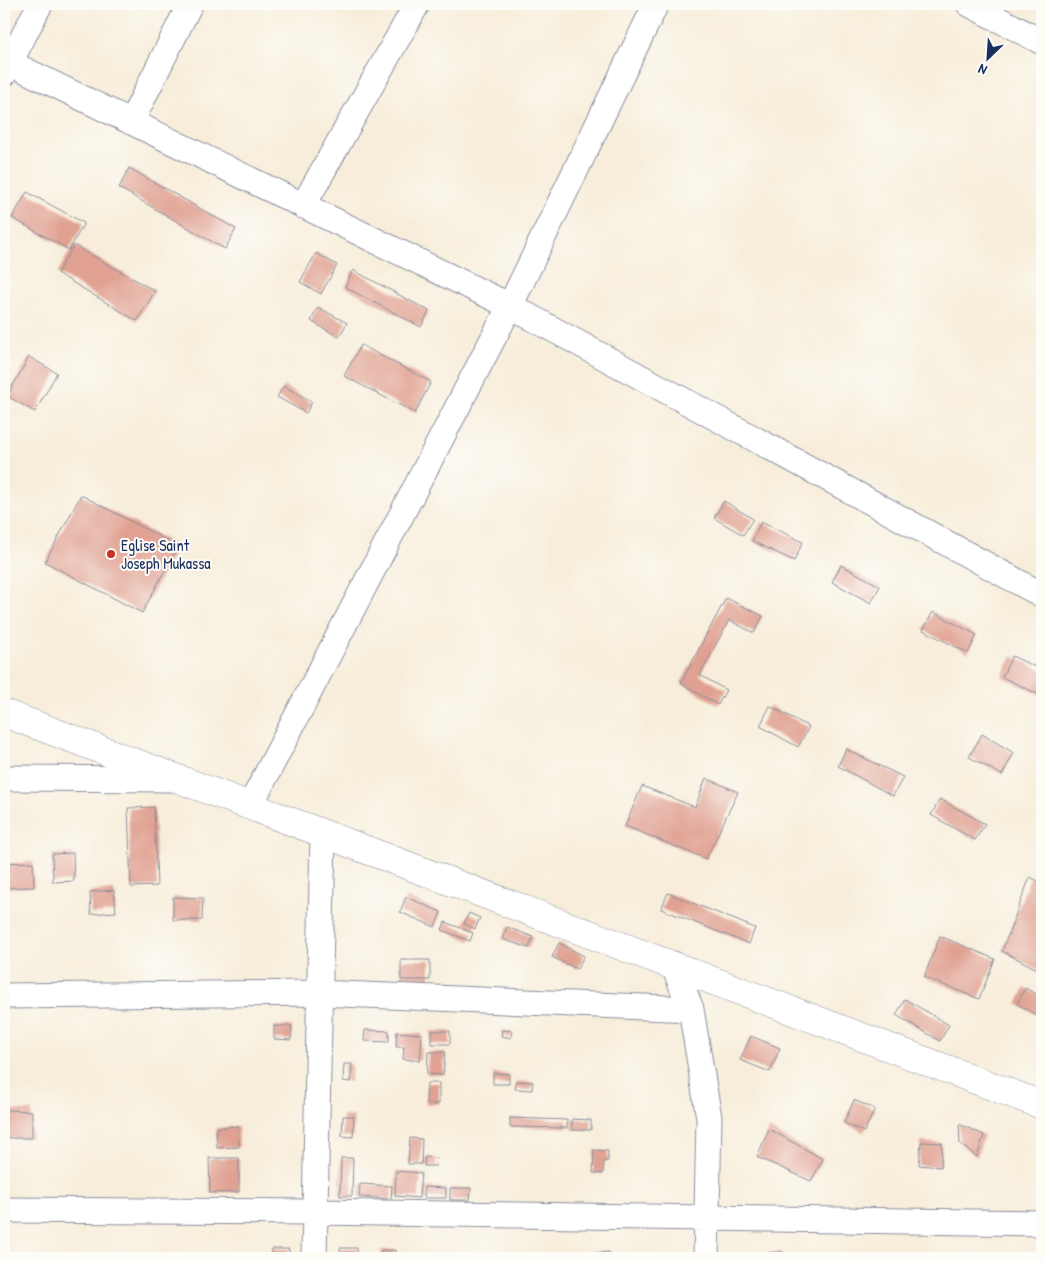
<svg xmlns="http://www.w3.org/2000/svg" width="1046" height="1262" font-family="'Patrick Hand',sans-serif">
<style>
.building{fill:#e0a192}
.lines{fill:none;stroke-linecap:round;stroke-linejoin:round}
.minor-casing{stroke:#898e9c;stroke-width:27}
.tertiary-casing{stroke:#898e9c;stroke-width:29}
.minor{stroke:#fff;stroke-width:25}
.tertiary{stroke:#fff;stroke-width:28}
.poi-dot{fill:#c8321e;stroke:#fdfcf7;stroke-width:2}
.labels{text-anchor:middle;stroke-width:4;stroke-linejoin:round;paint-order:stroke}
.poi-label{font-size:16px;fill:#1b2f5e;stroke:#fdfcf7;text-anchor:start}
</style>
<rect width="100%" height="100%" fill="#fdfcf7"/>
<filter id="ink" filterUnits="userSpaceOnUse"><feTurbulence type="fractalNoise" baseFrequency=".02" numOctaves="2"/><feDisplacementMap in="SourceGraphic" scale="10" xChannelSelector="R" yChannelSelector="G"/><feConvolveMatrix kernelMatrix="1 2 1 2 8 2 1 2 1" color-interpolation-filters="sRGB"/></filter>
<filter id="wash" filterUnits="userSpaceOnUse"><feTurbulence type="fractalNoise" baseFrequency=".0096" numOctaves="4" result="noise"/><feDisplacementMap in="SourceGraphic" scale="20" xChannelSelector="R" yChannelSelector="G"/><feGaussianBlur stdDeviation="1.12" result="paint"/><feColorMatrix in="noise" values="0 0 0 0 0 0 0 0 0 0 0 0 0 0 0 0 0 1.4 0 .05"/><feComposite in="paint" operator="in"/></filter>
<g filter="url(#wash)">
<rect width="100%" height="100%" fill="#f7edda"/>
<g id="blocks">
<path class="building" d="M129,168L236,229L225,249L119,188Z
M27,192L84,223L69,250L12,218Z
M74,245L155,291L137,321L57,273Z
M316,253L337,265L321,294L300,282Z
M353,270L429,311L421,327L345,287Z
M318,307L347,323L339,337L311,321Z
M361,345L431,382L415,413L344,376Z
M29,357L57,373L35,412L7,396Z
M284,386L312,402L306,413L277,397Z
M81,495L178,546L142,613L45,562Z
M724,501L753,519L743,535L714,518Z
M761,522L803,542L794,561L752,541Z
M841,565L880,586L871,603L832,582Z
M726,598L763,616L754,633L729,620L700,675L726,690L718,705L681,683Z
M933,612L977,635L968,653L923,630Z
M1012,656L1042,670V696L1002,677Z
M770,706L809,727L798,747L760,726Z
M982,734L1014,753L1002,775L969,757Z
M846,749L903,777L893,796L838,766Z
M706,778L738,792L706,859L625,826L642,786L695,807Z
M940,799L985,824L975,840L931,815Z
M154,807L157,886L131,887L128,808Z
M73,853L74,881L53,882L52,854Z
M33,862L34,887L4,888V863Z
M1030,877L1042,883V961L1039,970L1002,951Z
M114,890L116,912L91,914L90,892Z
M668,893L755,928L749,944L661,909Z
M173,897L203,898L202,920H173Z
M406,897L441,912L435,927L400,912Z
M469,913L480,918L475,929L464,924Z
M445,922L473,933L470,941L442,930Z
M507,927L533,937L529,948L502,939Z
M940,936L995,959L979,999L924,977Z
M559,943L584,956L577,969L552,957Z
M401,960H430V980H401Z
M1025,988L1042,997V1018L1017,1004Z
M905,999L949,1025L940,1041L896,1015Z
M274,1026H292L291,1040L274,1039Z
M365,1030L389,1031V1042L364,1041Z
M502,1030L512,1031L511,1038L501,1036Z
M431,1031H450V1044H431Z
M397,1032L422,1034L420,1061L403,1059L404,1047H396Z
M751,1036L780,1048L770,1072L740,1060Z
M428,1052H445L443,1075L427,1074Z
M344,1064H352L351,1082L343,1081Z
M493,1073L509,1074V1084H493Z
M516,1081L533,1082L532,1090L515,1089Z
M427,1083H439V1104H426Z
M854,1100L875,1109L864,1132L844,1123Z
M4,1110L32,1111V1138H4Z
M343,1116H354L353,1137L342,1136Z
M510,1118L567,1120V1128L510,1127Z
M572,1119L591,1120V1130H572Z
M959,1124L984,1135L977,1157L960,1144Z
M238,1126L239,1147L217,1148L216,1128Z
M769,1129L823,1159L811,1181L757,1157Z
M410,1138L422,1139L421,1164H408Z
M921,1142L942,1143L941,1167L919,1165Z
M594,1150L608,1151V1161H604L603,1174L593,1173Z
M425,1157L437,1158L436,1166H424Z
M209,1158H239V1192L210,1193Z
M341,1158H353L352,1196H340Z
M396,1171L421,1173L419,1198L395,1196Z
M360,1184L392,1186L391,1199L359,1197Z
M424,1187L446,1188V1198H424Z
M450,1188H471L470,1200H450Z
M340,1248H357L358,1258H341Z
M272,1249H289V1258H272Z
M381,1250H395V1258H381Z
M609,1252V1258H591V1253Z
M782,1252V1258H768L767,1253Z"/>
</g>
</g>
<g filter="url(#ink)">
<use href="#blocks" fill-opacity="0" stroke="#898e9c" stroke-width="1"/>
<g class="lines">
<g class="minor-casing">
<path id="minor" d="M969,4L1042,42
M4,60L510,306L1042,595
M4,74L40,4
M131,122L190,4
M303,206L417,4
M4,778L172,779
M250,806L510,306L656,4
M673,964L691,1009L709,1118L706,1258
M4,996L318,993L691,1009
M4,1210L315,1212L1042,1223
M314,1258L323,834"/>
</g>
<g class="tertiary-casing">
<path id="tertiary" d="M4,713L1042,1105"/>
</g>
<use href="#minor" class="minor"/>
<use href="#tertiary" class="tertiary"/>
</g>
</g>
<circle class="poi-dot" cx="111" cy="554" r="5"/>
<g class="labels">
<g class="poi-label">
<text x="121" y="551">Eglise Saint<tspan x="121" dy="18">Joseph Mukassa</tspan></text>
</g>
</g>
<rect width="1046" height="1262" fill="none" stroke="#fdfcf7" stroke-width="20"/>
<g transform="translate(988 58) rotate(205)" stroke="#fdfcf7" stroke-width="4" paint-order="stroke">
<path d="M0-4L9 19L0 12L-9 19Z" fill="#1b2f5e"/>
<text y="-8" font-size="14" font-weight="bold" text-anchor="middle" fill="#1b2f5e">N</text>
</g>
</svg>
